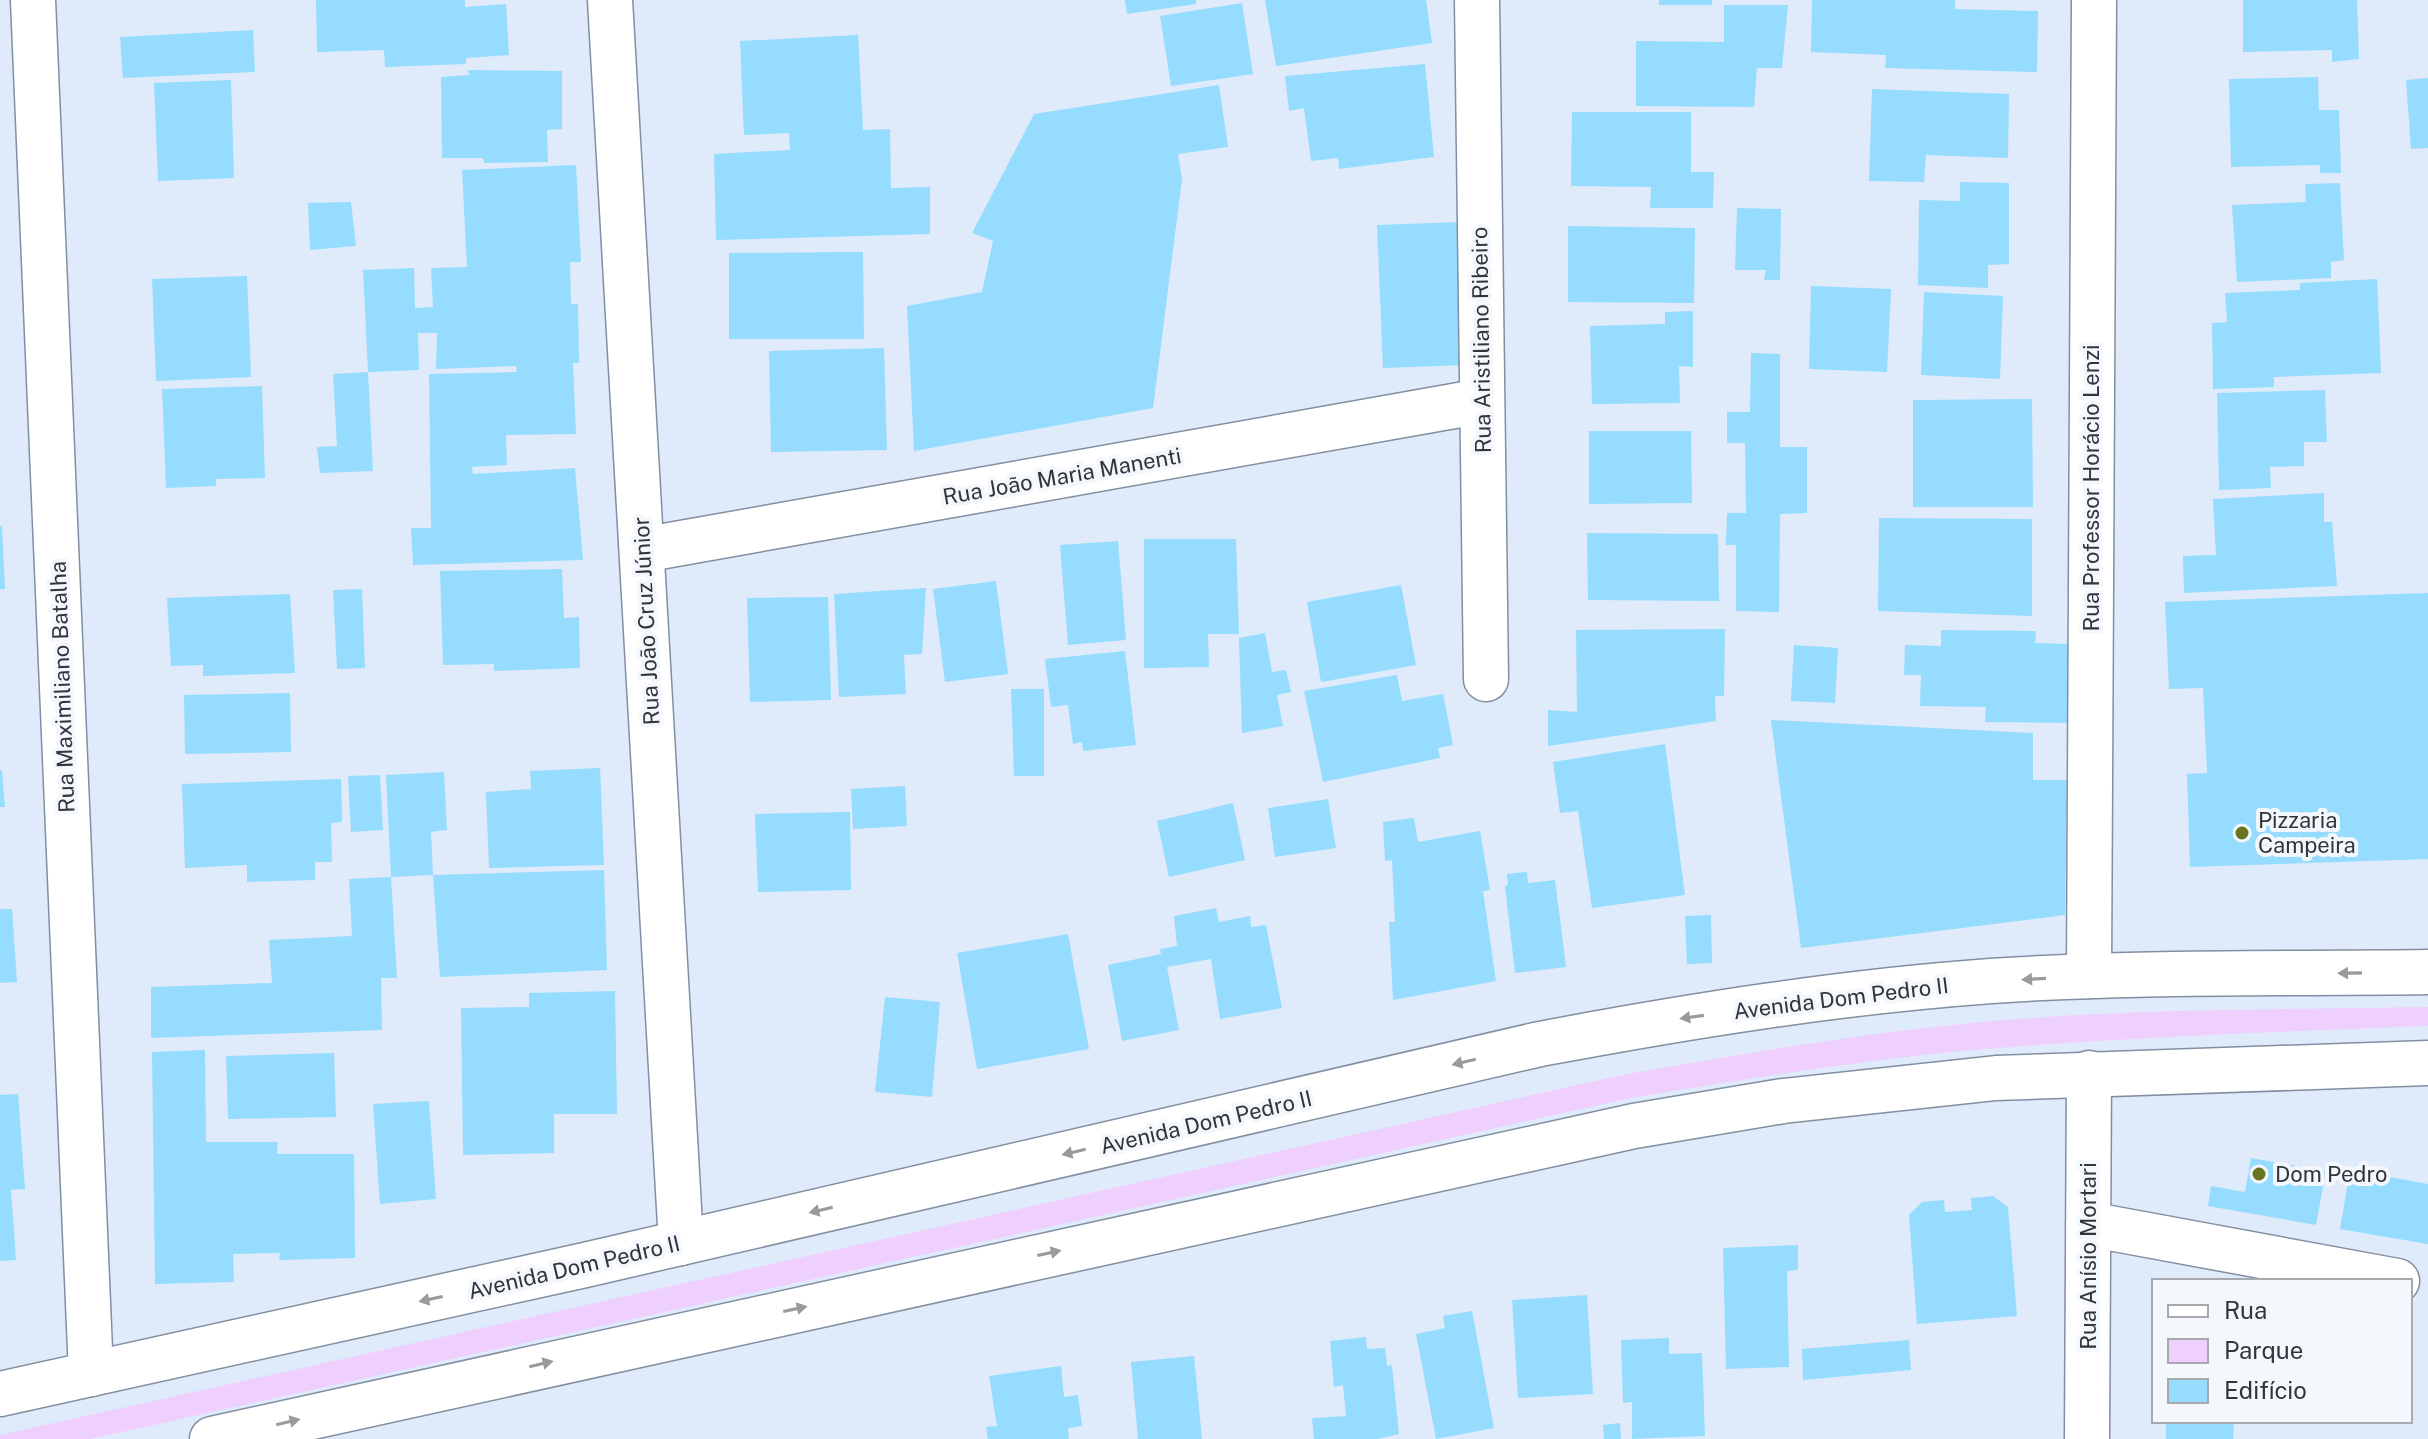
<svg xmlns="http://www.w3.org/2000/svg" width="2428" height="1439" font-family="'Public Sans',sans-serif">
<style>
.green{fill:#eecffd}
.building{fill:#95dcff}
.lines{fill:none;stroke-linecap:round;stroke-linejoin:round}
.street-casing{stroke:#828fa1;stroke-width:47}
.primary-casing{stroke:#828fa1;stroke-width:47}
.street{stroke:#fff;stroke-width:44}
.primary{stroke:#fff;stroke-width:44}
.oneway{fill:#989a9e}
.poi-dot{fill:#68741f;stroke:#f4f7fb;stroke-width:3}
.labels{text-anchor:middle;stroke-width:8;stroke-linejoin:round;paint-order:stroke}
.street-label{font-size:22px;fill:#30363d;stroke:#f4f7fb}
.poi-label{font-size:22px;fill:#30363d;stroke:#f4f7fb;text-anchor:start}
</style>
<rect width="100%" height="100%" fill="#dfebfb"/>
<path class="green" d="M2428,1007V1026C2276,1032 2124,1037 1973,1050C1860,1060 1748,1079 1636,1097L90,1439H0V1435L1627,1074C1738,1055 1850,1035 1962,1024C2116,1008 2273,1010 2428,1007Z"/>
<path class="building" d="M316,0H465V7L506,4L509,55L466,58V64L385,67L384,50L317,52Z
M1125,0H1196V4L1127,14Z
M1265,0H1426L1432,43L1276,66Z
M1659,0H1712V5H1659Z
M1812,0H1955V9L2038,11L2037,72L1885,68L1886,55L1811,52Z
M2243,0H2357L2359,59L2332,62V50L2243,52Z
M1242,3L1253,74L1171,86L1160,16Z
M1724,5H1788L1782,68H1757L1754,107L1636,106V41L1724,42Z
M253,30L255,72L123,78L120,37Z
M858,35L863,130L890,129L891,188L930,187V234L716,240L714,154L790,150L789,133L744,135L740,41Z
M1425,64L1434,157L1339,169L1338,158L1311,161L1304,108L1289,111L1285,76Z
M468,70L562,71V129L547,130L548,162L484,163L483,158H442L441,77L469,75Z
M2318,77L2319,110H2339L2341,173H2320V165L2231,167L2229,79Z
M2428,78V148L2411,149L2406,80Z
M231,80L234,178L158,181L154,83Z
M1219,85L1228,147L1178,154L1182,179L1153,408L914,451L907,306L982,292L993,241L972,233L1034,114Z
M1872,89L2009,94L2008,158L1926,155L1924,182L1869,181Z
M1572,112H1691V172H1714L1713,208H1650L1651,187L1571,186Z
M576,165L581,262H570L571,304H578L579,363H573L576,434L506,435L507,465L472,467L473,474L575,468L583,560L413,565L411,528H431L429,374L517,372L516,366L436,369L437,333H418L419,370L368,372L373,471L320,473L317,447L337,446L333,374L368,372L363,270L414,268L415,308L433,307L431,268L467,267L462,170Z
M1960,182L2009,183V264L1988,265V288L1918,285L1919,200L1960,201Z
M2340,183L2344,260L2331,262V278L2237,282L2232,205L2306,202L2305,184Z
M351,202L356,246L310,250L308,203Z
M1737,208L1781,209L1780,280H1764L1766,270H1735Z
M1460,222L1466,365L1383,368L1377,225Z
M1568,226L1695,228L1694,303L1568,302Z
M863,252L864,339H729V253Z
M247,276L251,377L156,381L152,279Z
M2377,279L2381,373L2274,377V387L2213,389L2212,323L2227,322L2225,293L2300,290V283Z
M1811,286L1891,289L1887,372L1809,369Z
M1924,292L2003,296L2000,379L1921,375Z
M1693,311V367L1679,366L1680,403L1592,404L1590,326L1665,324V312Z
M884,348L887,450L771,452L769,351Z
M1751,353L1780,354V447H1807V513L1780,514L1779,612L1736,611V545H1726L1727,513H1746L1745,443H1727V412H1750Z
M262,386L265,478L216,479V486L166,488L162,389Z
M2325,390L2327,442H2304V466L2270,467L2271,488L2219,490L2217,393Z
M2032,399L2033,507H1913V400Z
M1589,431H1691L1692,503L1589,504Z
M2324,493V522H2332L2337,586L2184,593L2183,556L2216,555L2213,499Z
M1879,518L2032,519V616L1878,611Z
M0,526H2L5,589H0Z
M1587,533L1718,534L1719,601L1588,600Z
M1144,539H1236L1239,634H1208L1209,667L1144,668Z
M1118,541L1126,640L1068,645L1060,545Z
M562,569L564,618L579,617L580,668L494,671V664L443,665L440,571Z
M996,581L1008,674L945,682L933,589Z
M1401,585L1416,665L1321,682L1307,602Z
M926,588L922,654L904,655L906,694L839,697L834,594Z
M362,589L365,668L337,669L333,590Z
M2428,593V859L2190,867L2187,774L2207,773L2203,688L2169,689L2165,602Z
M290,594L295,673L203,676V665L171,666L167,598Z
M828,597L831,700L750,702L747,598Z
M1725,629L1724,696H1715L1716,721L1548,746V710L1577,712L1576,630Z
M1941,630L2036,631L2035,643L2069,644L2068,723L1985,722L1986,707L1920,706L1921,675H1904L1905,645L1941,646Z
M1265,633L1272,672L1286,670L1291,692L1277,695L1283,726L1242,733L1239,638Z
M1794,645L1838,648L1835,703L1791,701Z
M1125,651L1136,745L1083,751L1082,742L1073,744L1068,705L1051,707L1045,659Z
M1397,675L1402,701L1443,694L1453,745L1438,748L1440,758L1323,782L1304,691Z
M1011,689H1044V776H1014Z
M290,693L291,752L185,754L184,695Z
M1771,720L2033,733V780H2067L2065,915L1801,948Z
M1665,744L1685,895L1592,908L1578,811L1560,813L1553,762Z
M600,768L604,865L489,868L486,792L531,789L530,771Z
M0,770H2L5,807H0Z
M444,772L447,830L431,832L433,875L604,870L607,970L440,977L433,875L391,877L386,775Z
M380,775L383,830L351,832L348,776Z
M341,779L342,822L331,823L332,862H315V880L247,882V865L185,868L182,784Z
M905,786L907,826L853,829L851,789Z
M1328,799L1336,848L1275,857L1268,808Z
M1233,803L1245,860L1169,877L1157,821Z
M850,812L851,890L758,892L755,814Z
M1414,818L1418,842L1480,831L1490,890L1483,891L1496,981L1393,1000L1389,922H1395L1392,860L1385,861L1383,822Z
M1527,872L1528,883L1555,880L1566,967L1515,973L1505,886L1508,885L1507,874Z
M391,877L397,978H381L382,1030L151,1038V987L272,983L269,940L352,936L349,879Z
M1216,908L1219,922L1250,916L1251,927L1266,925L1282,1008L1220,1019L1211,959L1167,967L1179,1030L1122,1041L1108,965L1161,954L1160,949L1177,946L1174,916Z
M0,909H12L17,982L0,983Z
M1711,915L1712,963L1687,964L1685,916Z
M1068,934L1089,1049L977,1069L957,953Z
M615,991L617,1114H554V1153L463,1155L461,1008L529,1007V993Z
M885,997L940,1002L932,1097L875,1092Z
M205,1050L206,1142H278L277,1154H354L355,1258L279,1260L280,1253L233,1254L234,1282L155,1284L152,1052Z
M334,1053L336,1117L228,1119L226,1056Z
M18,1094L25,1189L11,1190L16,1260L0,1261V1095Z
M429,1101L436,1199L380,1204L373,1104Z
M2251,1158L2326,1171L2316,1225L2208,1206L2211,1186L2245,1192Z
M2350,1170L2428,1184V1244L2340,1229Z
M1993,1196L2008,1207L2017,1316L1917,1324L1909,1215L1922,1202L1944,1200L1945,1212L1972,1210L1971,1198Z
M1798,1245V1270L1787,1271L1789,1367L1726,1369L1723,1248Z
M1587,1295L1593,1394L1518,1398L1512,1300Z
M1472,1311L1494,1428L1436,1439L1416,1334L1445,1328L1443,1316Z
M1366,1337L1367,1349L1385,1348L1387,1366L1392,1365L1399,1434L1377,1439H1314L1312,1418L1346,1416L1343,1385L1334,1387L1330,1341Z
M1669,1338V1354L1702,1353L1705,1436L1632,1439V1402L1623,1403L1621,1340Z
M1909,1340L1911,1370L1803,1380L1802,1349Z
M1194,1356L1202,1439H1138L1131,1362Z
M1061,1366L1064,1397L1078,1395L1082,1426L1068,1428L1069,1439H988L986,1427L997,1426L989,1376Z
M2166,1421H2234L2233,1439H2166Z
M1620,1423L1621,1439H1604L1603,1425Z"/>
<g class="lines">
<g class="street-casing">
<path id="street" d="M33,0L91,1374
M610,0L681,1243
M1477,0L1486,679
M642,550L1482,401
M2089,976L2094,0
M2088,1224L2397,1281
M2087,1439L2089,1073"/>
</g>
<g class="primary-casing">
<path id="primary" d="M0,1394L585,1265L1540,1044C1689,1016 1839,992 1991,981C2136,971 2282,974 2428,972
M212,1439L1634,1126L1783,1101L1996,1078L2428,1063"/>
</g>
<use href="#street" class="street"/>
<use href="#primary" class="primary"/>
</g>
<defs><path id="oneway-solid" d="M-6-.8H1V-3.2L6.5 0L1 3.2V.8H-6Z" transform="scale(2)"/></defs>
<g class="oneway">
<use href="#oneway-solid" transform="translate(2350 973) rotate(179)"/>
<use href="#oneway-solid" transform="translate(2034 979) rotate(177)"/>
<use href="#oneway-solid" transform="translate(1692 1017) rotate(172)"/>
<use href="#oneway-solid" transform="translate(1464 1062) rotate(167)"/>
<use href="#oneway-solid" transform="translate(1074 1152) rotate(167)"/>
<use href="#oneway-solid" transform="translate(821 1210) rotate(167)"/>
<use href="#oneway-solid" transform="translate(1049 1253) rotate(-12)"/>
<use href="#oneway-solid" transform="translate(431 1299) rotate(168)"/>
<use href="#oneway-solid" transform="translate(795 1309) rotate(-12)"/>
<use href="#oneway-solid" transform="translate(541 1364) rotate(-13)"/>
<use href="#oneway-solid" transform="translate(288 1422) rotate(-13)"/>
</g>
<g class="poi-dot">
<circle cx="2242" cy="833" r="8"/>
<circle cx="2259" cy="1174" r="8"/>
</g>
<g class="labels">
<g class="street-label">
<text transform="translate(1481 340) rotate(-91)" y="8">Rua Aristiliano Ribeiro</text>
<text transform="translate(1062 476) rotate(-10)" y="8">Rua João Maria Manenti</text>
<text transform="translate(2091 488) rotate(-90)" y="8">Rua Professor Horácio Lenzi</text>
<text transform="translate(646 621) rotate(-93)" y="8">Rua João Cruz Júnior</text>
<text transform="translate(62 687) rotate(-92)" y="8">Rua Maximiliano Batalha</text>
<text transform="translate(1841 998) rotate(-7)" y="8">Avenida Dom Pedro II</text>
<text transform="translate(1206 1122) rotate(-13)" y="8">Avenida Dom Pedro II</text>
<text transform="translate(2088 1256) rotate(-90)" y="8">Rua Anísio Mortari</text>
<text transform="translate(574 1267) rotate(-13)" y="8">Avenida Dom Pedro II</text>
</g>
<g class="poi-label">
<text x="2258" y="828">Pizzaria<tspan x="2258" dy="25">Campeira</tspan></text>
<text x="2275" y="1182">Dom Pedro</text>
</g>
</g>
<rect x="2152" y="1279" width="260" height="144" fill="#f4f7fb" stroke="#a6aaaf" stroke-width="2"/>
<rect x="2168" y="1305" width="40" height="12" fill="#ffffff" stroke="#a6aaaf" stroke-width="2"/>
<text x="2224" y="1319" font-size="24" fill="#30363d">Rua</text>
<rect x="2168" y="1339" width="40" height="24" fill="#eecffd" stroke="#a6aaaf" stroke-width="2"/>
<text x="2224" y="1359" font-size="24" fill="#30363d">Parque</text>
<rect x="2168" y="1379" width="40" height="24" fill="#95dcff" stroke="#a6aaaf" stroke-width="2"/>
<text x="2224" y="1399" font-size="24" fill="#30363d">Edifício</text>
</svg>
